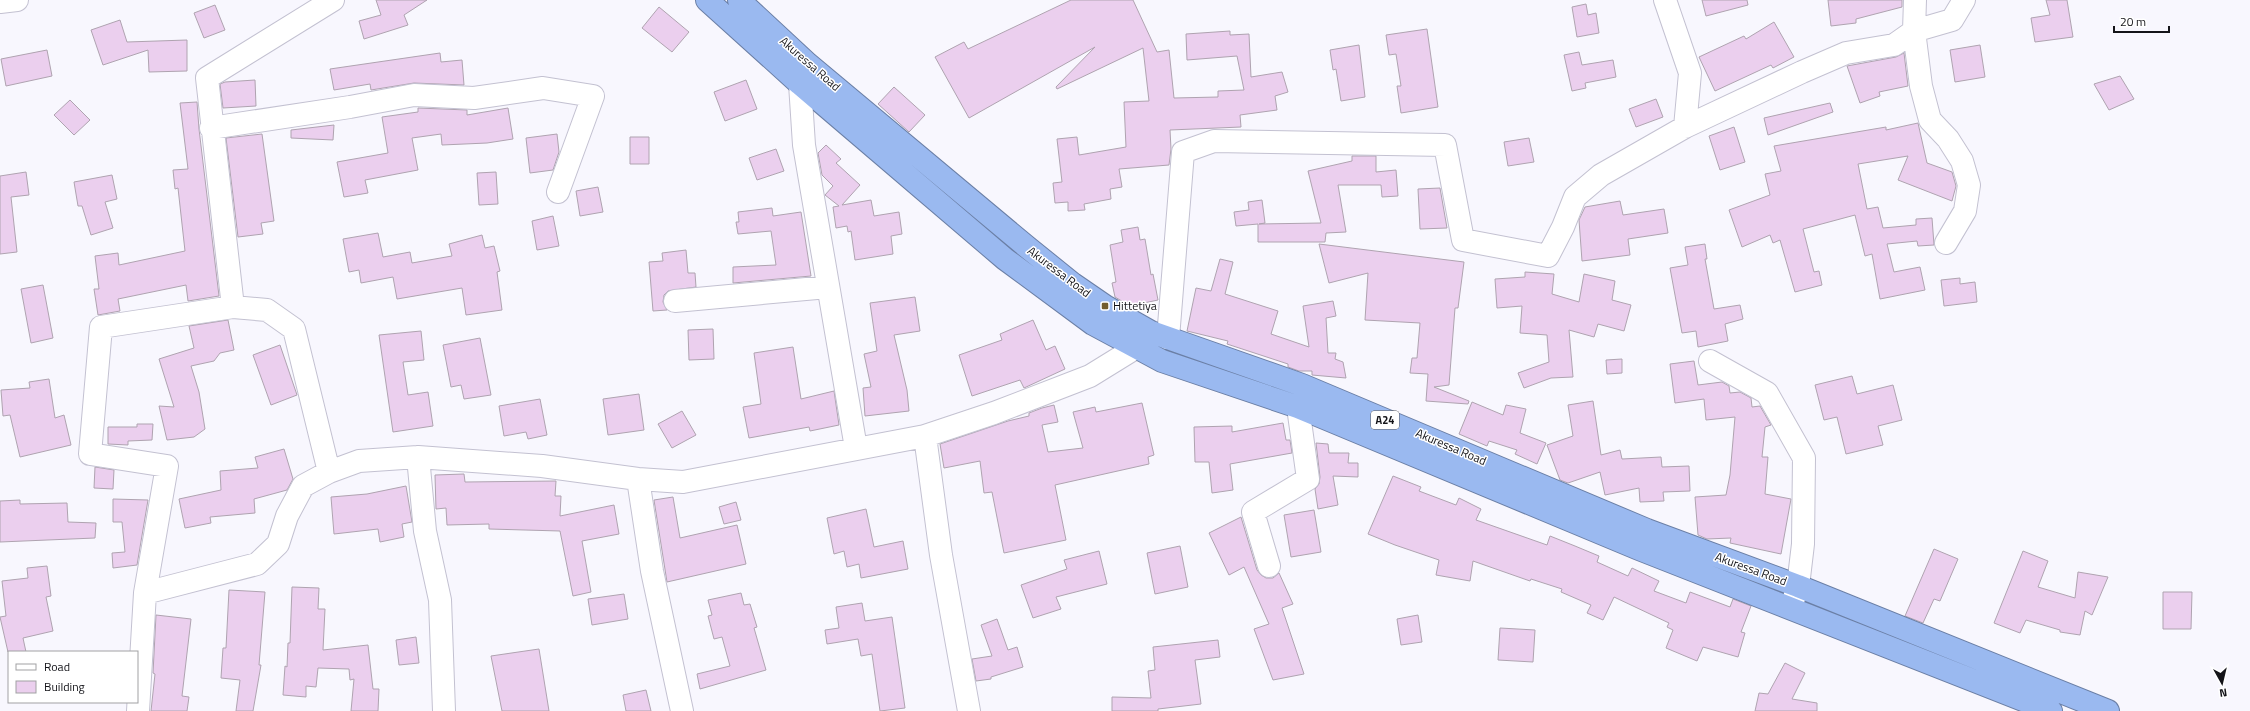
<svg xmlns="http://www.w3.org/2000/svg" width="2250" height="711" font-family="'Titillium Web',sans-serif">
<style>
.building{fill:#ebcfee;stroke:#afa3b0}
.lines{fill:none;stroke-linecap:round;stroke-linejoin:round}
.minor-casing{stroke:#c3c1d1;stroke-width:24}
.highway-casing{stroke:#6b7fa5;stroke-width:24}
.minor{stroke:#fff;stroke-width:22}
.highway{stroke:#9ab9f0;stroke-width:22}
.poi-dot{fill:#735d2d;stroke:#fff;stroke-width:1.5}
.labels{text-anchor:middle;stroke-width:3;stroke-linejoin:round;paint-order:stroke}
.shield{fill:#fff;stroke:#5a5a5e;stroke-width:1}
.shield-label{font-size:11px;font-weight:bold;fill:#141419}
.street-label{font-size:12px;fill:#141419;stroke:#fff}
.poi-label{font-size:12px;fill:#141419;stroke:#fff;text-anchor:start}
</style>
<rect width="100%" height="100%" fill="#f8f7fe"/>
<path class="building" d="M376,0H427L404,15L408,25L364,39L359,21L381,15Z
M1071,0H1133L1157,52L1169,50L1174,98L1218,97V91L1244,90L1237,56L1187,60L1186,34L1230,31V35L1249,34L1251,77L1282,72L1288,92L1275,96L1277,110L1240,115L1241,127L1170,130L1171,149L1169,165L1119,169L1122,187L1110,189L1111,199L1084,204L1085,210L1068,211V202L1055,203L1053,183L1062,182L1057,139L1077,137L1079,155L1126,147L1124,102L1149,101L1143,48L1057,89L1056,87L1095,47L969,118L935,57L964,42L968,49Z
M1702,0H1747L1748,5L1706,16Z
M1828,0H1902V7L1856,19V23L1831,26Z
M2046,0H2067L2073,37L2035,42L2031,18L2050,15Z
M1586,4L1588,15L1596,13L1599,33L1577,37L1572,7Z
M215,5L225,30L204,38L194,13Z
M659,7L689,32L672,52L642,28Z
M120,20L127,42L187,40V71L149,72L148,50L103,65L91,30Z
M1774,22L1794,57L1773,68L1771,65L1715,91L1699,57L1744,36L1746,39Z
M1427,29L1438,107L1401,113L1397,86H1401L1396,54L1389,55L1386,35Z
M1359,45L1365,97L1341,101L1336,69L1333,70L1330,50Z
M1980,45L1985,77L1955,82L1950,50Z
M47,50L52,76L6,86L1,59Z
M1579,52L1582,65L1613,60L1616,77L1585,83L1586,88L1572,91L1564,55Z
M440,53L441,62L462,60L464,85L414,83L371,90L370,84L334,90L330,69Z
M1904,53L1908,86L1879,92L1880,96L1860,103L1847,66L1896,57Z
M2120,76L2134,99L2109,110L2094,84Z
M255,80L256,106L223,108L220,84L225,82Z
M746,80L757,109L725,121L714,92Z
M894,87L925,115L909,132L878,104Z
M1656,99L1663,117L1636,127L1629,109Z
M70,100L90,120L74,135L54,115Z
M197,102L199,129L219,296L188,301L186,285L118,299L120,311L98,315L94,289H99L95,256L118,253L119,265L185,251L178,188L175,189L173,170L188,169L180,103Z
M1830,103L1833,112L1768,135L1764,118Z
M418,108L467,110V115L508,108L513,139L487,143L442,145L441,134L412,138L418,170L365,180L368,193L344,197L337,162L388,153L382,117L418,112Z
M1918,123L1927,163L1952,172L1956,186L1952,201L1898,180L1908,156L1858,164L1867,209L1878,207L1883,228L1916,225V219L1932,218L1934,245L1918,246L1917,241L1887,244L1894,272L1920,267L1925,290L1880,299L1872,254L1865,256L1855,215L1803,229L1814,272L1819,271L1822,285L1795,292L1780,240L1773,243L1770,235L1742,247L1729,210L1770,195L1765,174L1781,171L1774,146L1886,127V130Z
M334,125L333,140L291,138V130Z
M1734,127L1745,162L1720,170L1709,136Z
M262,134L274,221L261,223L263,234L238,237L226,138Z
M557,134L559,152L553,170L530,173L526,138Z
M630,137H649V164H630Z
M1529,138L1534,162L1508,166L1504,142Z
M826,145L841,159L836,163L860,185L842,205L871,200L874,216L899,212L902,234L891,236L893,254L855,260L851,231L848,232L847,226L836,228L833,207L839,206L825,195L833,186L822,175L818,153Z
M776,149L784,171L757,180L749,158Z
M1352,156H1376V172L1396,170L1398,196L1382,197L1381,185H1338L1346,232L1326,233L1325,242H1258V224L1236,226L1234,212L1249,210L1248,202L1262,200L1265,223L1259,224L1321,223L1308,171L1352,161Z
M26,172L29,195L11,197L17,252L0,254V176Z
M496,172L498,204L479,205L477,173Z
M112,175L117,199L105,202L113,228L91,235L82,206H78L74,182Z
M598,187L603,212L580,216L576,191Z
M1440,188L1447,228L1420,229L1418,189Z
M1620,201L1623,215L1664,209L1668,233L1628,239L1630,255L1582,261L1579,220L1585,207Z
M772,208L773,216L801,212L811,276L733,283V267L776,265L771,231L738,234L736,222H739L738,212Z
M553,216L559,246L537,250L532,221Z
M1138,227L1140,240L1145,239L1151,275L1153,274L1158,300L1130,306L1115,297L1112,283L1116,282L1110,245L1123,242L1121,230Z
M378,233L383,257L410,252L412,263L452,256L449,244L482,235L485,248L494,246L500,271L497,272L502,310L466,315L462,288L397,299L393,277L361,283L359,270L349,272L343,239Z
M1319,244L1464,262L1458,308H1455L1449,385L1434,387L1469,401L1468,404L1426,401L1428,374L1410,373L1412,358H1417L1420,323L1365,320L1368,273L1329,283Z
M1705,244L1707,259H1705L1714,309L1740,305L1743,319L1725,324L1728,341L1698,347L1696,331L1682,333L1670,268L1688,265L1685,247Z
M686,250L688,273H695L696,287L668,291L664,295L663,302L667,310L653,311L649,262L663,261L662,253Z
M1220,259L1233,262L1225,294L1278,311L1271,334L1309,347L1303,306L1333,301L1336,316L1326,318L1328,353H1336L1335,359L1343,362L1346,378L1312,375V371H1299L1288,367V364L1227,344L1228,341L1187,331L1196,288L1211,291Z
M1525,272L1554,274L1552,294L1579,302L1584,274L1615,281L1612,300L1631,305L1624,331L1598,324L1594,337L1569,330L1573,377L1551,378L1524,388L1518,373L1549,362L1547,335L1520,333L1522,306L1497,308L1495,279L1525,277Z
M1960,278V284L1975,282L1977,302L1944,306L1941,280Z
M43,285L53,338L31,343L21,289Z
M915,297L920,331L894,335L907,390L909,411L865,416L863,388L871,387L864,354L877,351L870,303Z
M228,320L234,350L220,353L214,361L191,366L199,392L205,429L194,437L167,440L159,406L174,407L159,359L194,348L189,326Z
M1033,320L1046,350L1055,346L1065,369L1024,388L1020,380L972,396L959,355L1002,340L1000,334Z
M713,329L714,359L689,360L688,330Z
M421,331L424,360L403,362L408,395L428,392L433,426L393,432L379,335Z
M480,338L491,395L464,399L461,385L451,387L443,345Z
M280,345L297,395L271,405L253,355Z
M793,347L801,399L834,391L839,425L810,431L809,427L749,438L743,407L761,404L754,353Z
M1622,359V373L1607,374L1606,360Z
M1694,361L1698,385L1722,382L1729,386L1730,393L1740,392L1751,398L1752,407L1760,406L1771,425L1765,427L1762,457H1768L1765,494L1791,499L1781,554L1730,543L1731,538L1707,539L1698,535L1695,497L1726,495L1730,475L1735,417L1706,420L1704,399L1675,403L1670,364Z
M1852,376L1857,394L1893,385L1902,420L1878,426L1883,445L1846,454L1837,417L1824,420L1815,385Z
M49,379L55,418L64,415L71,445L20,457L10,415L3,416L1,390L30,388L29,382Z
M639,394L644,430L608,435L603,399Z
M540,399L547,435L528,439L526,432L504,436L499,406Z
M1593,401L1601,455L1620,450L1622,459L1661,457L1662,467L1689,466L1690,491L1663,492L1664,501L1640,502L1639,488L1605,495L1600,472L1568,483L1560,480L1547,445L1573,436L1568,405Z
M1472,402L1503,415L1506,405L1526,409L1520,433L1546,443L1537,464L1515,454L1517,450L1489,441L1487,446L1459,434Z
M1142,403L1154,455L1148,457L1149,464L1055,485L1066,540L1004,553L992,492L984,493L980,461L944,468L940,444L1008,421L1029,416V413L1042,408L1054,405L1058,422L1042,425L1048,452L1083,448L1073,412L1095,407L1096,412Z
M682,411L696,435L672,448L658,424Z
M1283,423L1286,440H1290L1292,453L1230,464L1233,490L1212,493L1209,462H1195L1194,427L1232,426V432Z
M137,424H153L152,440L128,441V445L108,444V427H137Z
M1316,443L1328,444L1329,453H1349L1348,463H1358V477L1333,476L1338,505L1318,509L1315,489L1319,484L1320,477Z
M284,449L293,479L287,490L254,499L255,513L210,517L211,523L185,528L179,499L221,490L220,471L258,468L255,457Z
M95,467L114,470L113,489L94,488Z
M464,474L465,482L556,481L555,496H561L560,516L614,505L619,534L582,541L591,592L573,596L560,531L489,529V524L447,525L446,508L436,509L435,475Z
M1393,476L1421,487L1419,491L1456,505L1459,498L1481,509L1476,520L1547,545L1550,536L1575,546L1599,556L1597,562L1628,576L1632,568L1659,581L1654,591L1686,603L1690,592L1730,607L1733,599L1751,606L1741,632L1745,633L1738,657L1703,647L1697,661L1666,648L1673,630L1667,627L1669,623L1614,597L1603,620L1587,613L1591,605L1561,592L1562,589L1531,579L1530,581L1473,561L1470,581L1436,575L1439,560L1395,545L1368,534Z
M406,486L412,522L402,524L404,537L380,542L378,529L334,534L331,497L367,494Z
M673,497L680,538L737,525L746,564L667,582L654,500Z
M113,499L148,500L137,565L113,568L112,553L125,552L122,522H113Z
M20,500V504L67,503L68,522L96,523L95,538L0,542V501Z
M736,502L741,520L724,524L719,507Z
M866,509L874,547L903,541L908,569L861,578L859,564L847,567L844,551L834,554L827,518Z
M1314,510L1321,552L1291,557L1284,515Z
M1241,517L1257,570L1261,575L1266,578H1273L1279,573L1293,604L1282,608L1304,674L1273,680L1254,629L1269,624L1244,567L1229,575L1209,533Z
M1180,546L1188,587L1155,594L1147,553Z
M1934,549L1958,559L1940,601L1934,599L1923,623L1905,616Z
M1099,551L1107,584L1056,597L1061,609L1033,618L1021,585L1067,569L1064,560Z
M2023,551L2048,561L2038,587L2075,598L2078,572L2108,577L2092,615L2085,611L2080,635L2060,632V630L2026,620L2020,633L1994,623Z
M47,566L51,596L46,597L53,631L23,638L26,652H8L0,617L6,616L2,581L28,578L27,568Z
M292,587L319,588L318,609H325L323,650L368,645L373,689H379L378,711H351L354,679L350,680L349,669L318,668L316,687L306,686V697L283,695L285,666L287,667L288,643H290Z
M229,590L265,592L259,665H261L253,711H236L240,680L221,678L223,648H226Z
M2163,592H2192L2191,629H2163Z
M741,593L744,605L750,604L757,627L754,628L766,670L700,689L697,674L730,666L722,637L714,639L708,616L712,615L708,600Z
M624,594L628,619L592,625L588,599Z
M862,603L865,621L892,617L905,708L880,711L872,654L861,656L858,639L827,644L825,630L839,628L836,607Z
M156,615L191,619L182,696L189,697L187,711H151L155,674L153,673Z
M1418,615L1422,642L1401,645L1397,619Z
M997,619L1008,650L1017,647L1023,667L991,677V679L976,681L972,659L992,656L981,625Z
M1500,628L1535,630L1533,662L1498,660Z
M416,637L419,663L399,665L396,640Z
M1218,640L1220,657L1195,660L1201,704L1158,709V711H1112V697L1151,698L1148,671L1155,670L1153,647Z
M539,649L549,711H502L491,656Z
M1785,663L1805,673L1792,699L1817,703V711H1755L1759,693L1768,694Z
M646,690L651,711H626L623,695Z"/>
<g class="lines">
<g class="minor-casing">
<path id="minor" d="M1665,0L1690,73L1685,127
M0,2L17,0
M800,84L804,145L856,448
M211,128L350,107L414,95L474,98L543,88L593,96L558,192
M1946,243L1965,211L1969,185L1962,161L1948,139L1930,120L1921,86L1914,31L1952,20L1964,0
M675,301L828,287
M1168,338L1183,152L1214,141L1445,145L1463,240L1548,256L1563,227L1575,197L1601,175L1685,127L1802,72L1846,53L1894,45L1914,31L1915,0
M1710,361L1767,393L1804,458L1803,544L1798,586L1791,607
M925,436L941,555L969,711
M418,457L425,531L440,600L444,711
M329,472L294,329L267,310L233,307L207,78L333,0
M638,479L652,571L682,711
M1269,566L1253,512L1308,479L1298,407
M145,593L257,564L278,544L287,516L303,486L329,472L359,461L418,457L542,466L638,479L683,482L925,436L994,413L1090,376L1137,347L1149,334
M138,711L145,593L167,466L90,454L101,327L233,307"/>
</g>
<g class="highway-casing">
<path id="highway" d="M707,0L800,84L1005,259L1093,324L1162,361L1298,407L1639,549L2051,711
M739,0L808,64L1027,247L1073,284L1105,306L1151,332L1302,385L1647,530L1798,586L2108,711"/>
</g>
<use href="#minor" class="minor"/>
<use href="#highway" class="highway"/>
</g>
<rect class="poi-dot" x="1101" y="302" width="8" height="8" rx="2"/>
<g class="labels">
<rect class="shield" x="1371" y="411" width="28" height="18" rx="3"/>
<g class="shield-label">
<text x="1385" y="424">A24</text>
</g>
<g class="street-label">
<text transform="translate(810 64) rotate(41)" y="4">Akuressa Road</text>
<text transform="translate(1059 272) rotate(37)" y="4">Akuressa Road</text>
<text transform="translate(1451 447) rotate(23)" y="4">Akuressa Road</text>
<text transform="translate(1751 569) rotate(20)" y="4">Akuressa Road</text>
</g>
<g class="poi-label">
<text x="1113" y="310">Hittetiya</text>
</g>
</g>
<rect x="8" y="651" width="130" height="52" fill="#ffffff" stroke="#a1a1a3"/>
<rect x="16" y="664" width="20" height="6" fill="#ffffff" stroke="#a1a1a3"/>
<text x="44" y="671" font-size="12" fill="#141419">Road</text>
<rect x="16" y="681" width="20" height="12" fill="#ebcfee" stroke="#a1a1a3"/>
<text x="44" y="691" font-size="12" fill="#141419">Building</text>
<g transform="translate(2222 683) rotate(172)" stroke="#ffffff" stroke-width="3" paint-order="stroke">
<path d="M0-3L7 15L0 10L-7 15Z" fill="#141419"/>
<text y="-6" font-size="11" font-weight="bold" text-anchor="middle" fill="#141419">N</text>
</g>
<path d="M2114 26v6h55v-6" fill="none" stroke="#141419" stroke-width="2"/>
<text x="2120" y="26" font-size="12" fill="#141419" stroke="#ffffff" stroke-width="3" paint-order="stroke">20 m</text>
</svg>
